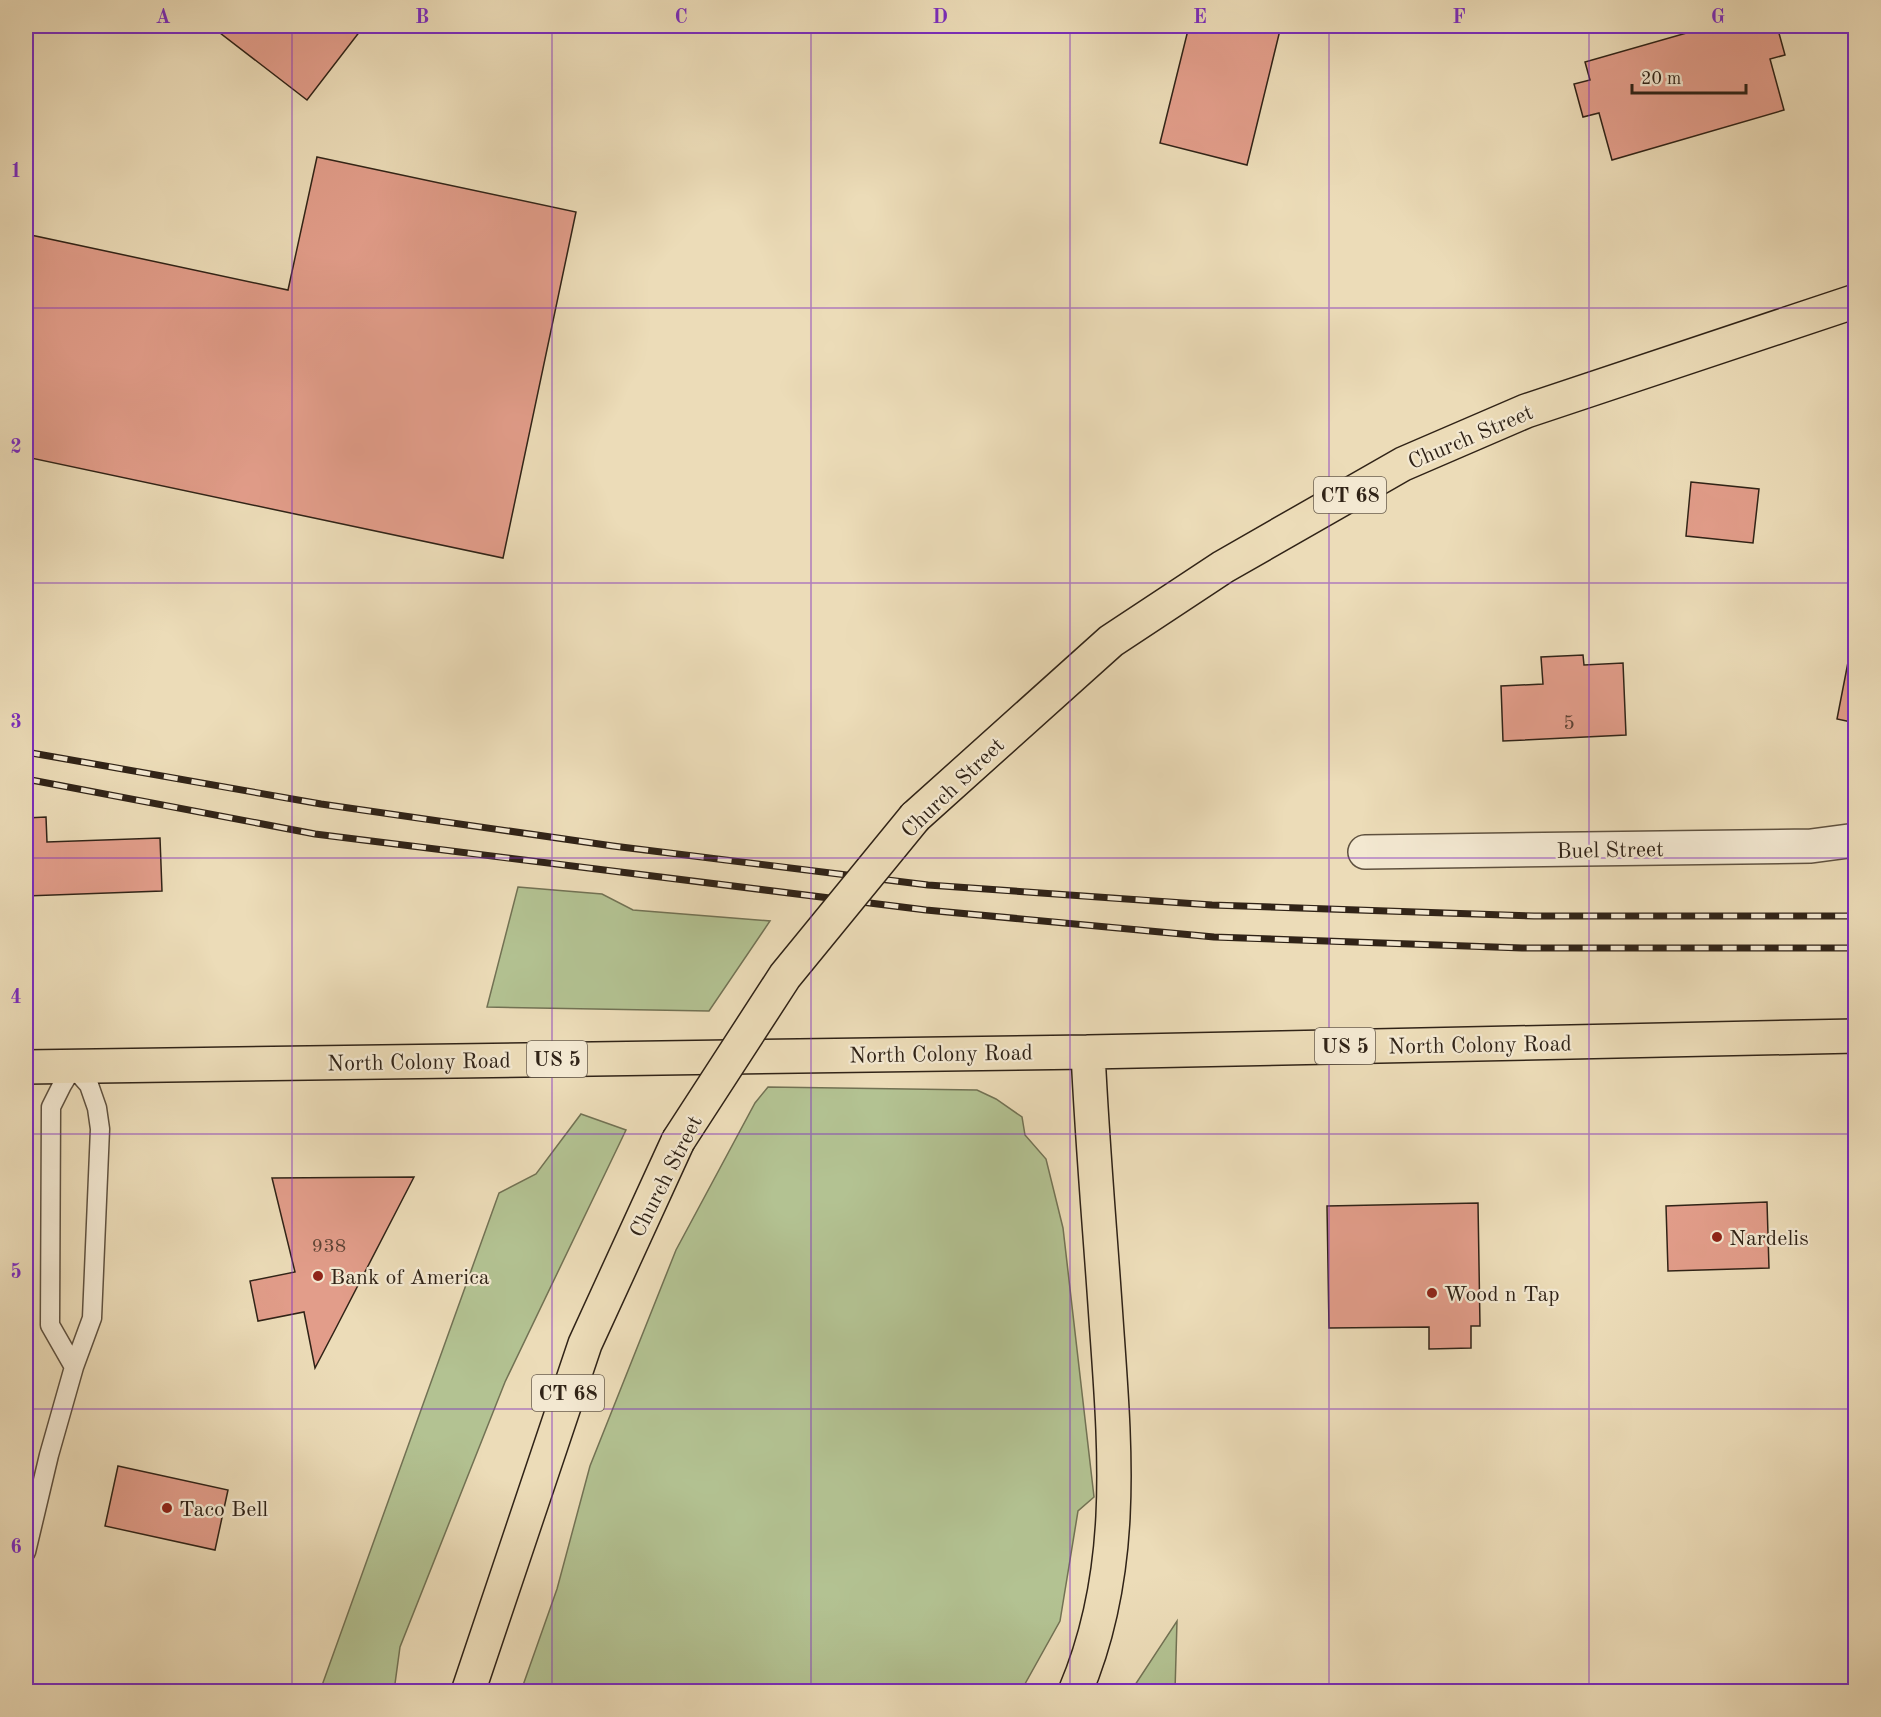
<svg xmlns="http://www.w3.org/2000/svg" width="1881" height="1717" font-family="'Old Standard TT',serif">
<style>
.green{fill:#b3c292;stroke:#727254;stroke-width:1.5}
.building{fill:#e29d8a;stroke:#302317;stroke-width:1.5}
.lines{fill:none;stroke-linecap:round;stroke-linejoin:round}
.lane-casing{stroke:#5f513f;stroke-width:21}
.street-casing{stroke:#5f513f;stroke-width:36}
.primary-casing{stroke:#302317;stroke-width:36}
.lane{stroke:#f3e8d1;stroke-width:18}
.street{stroke:#f3e8d1;stroke-width:33}
.primary{stroke:#ecdcb8;stroke-width:33}
.rail-casing{stroke:#302317;stroke-width:7}
.rail{stroke:#f3e8d1;stroke-width:4.5;stroke-dasharray:14;stroke-linecap:butt}
.primary-bridge-casing{stroke:#302317;stroke-width:36;stroke-linecap:butt}
.primary-bridge{stroke:#ecdcb8;stroke-width:33}
.grid{fill:none;stroke:#7b2cbf;stroke-width:1.5;stroke-opacity:0.55}
.poi-dot{fill:#8f2418;stroke:#f3e8d1;stroke-width:2}
.labels{text-anchor:middle;stroke-width:4.5;stroke-linejoin:round;paint-order:stroke}
.number-label{font-size:20px;fill:#5c4234}
.shield{fill:#f3e8d1;stroke:#6a5e4f;stroke-width:1.5}
.shield-label{font-size:21px;font-weight:bold;fill:#302317}
.street-label{font-size:22px;fill:#302317;stroke:#f3e8d1}
.poi-label{font-size:22px;fill:#302317;stroke:#f3e8d1;text-anchor:start}
.neatline{fill:none;stroke:#7b2cbf;stroke-width:2}
.grid-label{font-size:20px;text-anchor:middle;font-weight:bold;fill:#7b2cbf}
</style>
<rect width="100%" height="100%" fill="#ecdcb8"/>
<filter id="stains"><feTurbulence type="fractalNoise" baseFrequency=".00333" numOctaves="4"/><feColorMatrix values="0 0 0 0 .2 0 0 0 0 .09 0 0 0 0 .02 0 0 0 .5 -.17"/></filter>
<radialGradient id="worn" r=".72"><stop offset=".6" stop-color="#630" stop-opacity="0"/><stop offset="1" stop-color="#630" stop-opacity=".3"/></radialGradient>
<path class="green" d="M518,887L602,894L633,910L770,921L709,1011L487,1007Z
M768,1087L977,1090L996,1099L1022,1117L1025,1135L1046,1159L1063,1228L1094,1497L1078,1511L1060,1621L1021,1691H521L557,1589L590,1466L676,1250L755,1103Z
M581,1114L626,1130L505,1382L400,1647L394,1691H320L499,1193L536,1174Z
M1177,1621L1175,1691H1131Z"/>
<path class="building" d="M211,26H364L307,100Z
M1189,26H1281L1247,165L1160,143Z
M1711,26H1777L1785,55L1770,59L1784,110L1612,160L1599,113L1583,117L1574,84L1590,80L1585,62Z
M317,157L576,212L503,558L26,457V234L288,290Z
M1691,482L1759,489L1753,543L1686,536Z
M1856,621V723L1837,719Z
M1583,655L1584,665L1623,663L1626,735L1503,741L1501,686L1543,684L1541,657Z
M46,817L47,842L160,838L162,891L26,896V818Z
M414,1177L337,1326L315,1368L304,1312L258,1321L250,1281L295,1272L272,1178Z
M1767,1202L1769,1268L1668,1271L1666,1206Z
M1478,1203L1480,1326H1471V1348L1429,1349V1327L1329,1328L1327,1206Z
M118,1466L228,1490L215,1550L105,1526Z"/>
<g class="lines">
<g class="lane-casing">
<path id="lane" d="M26,1552L49,1455L74,1367L92,1318L100,1129L97,1108L89,1085L73,1067L62,1085L51,1107L50,1325L74,1367"/>
</g>
<g class="street-casing">
<path id="street" d="M1365,852L1811,846L1856,840"/>
</g>
<g class="primary-casing">
<path id="primary" d="M915,817L1111,641L1223,567L1403,464L1526,411L1856,301
M26,1067L1088,1052L1856,1036
M468,1692L585,1344L678,1141
M1075,1692C1127,1570 1115,1447 1106,1319C1100,1230 1092,1141 1088,1052"/>
</g>
<use href="#lane" class="lane"/>
<use href="#street" class="street"/>
<use href="#primary" class="primary"/>
<g class="rail-casing">
<path id="rail" d="M26,752L321,804L613,846L928,885L1212,905L1534,916H1856
M26,779L315,834L926,910L1214,937L1522,948H1856"/>
</g>
<use href="#rail" class="rail"/>
<g class="primary-bridge-casing">
<path id="primary-bridge" d="M678,1141L785,976L915,817"/>
</g>
<use href="#primary-bridge" class="primary-bridge"/>
</g>
<path class="grid" d="M292,26V1692M552,26V1692M811,26V1692M1070,26V1692M1329,26V1692M1589,26V1692M26,308H1856M26,583H1856M26,858H1856M26,1134H1856M26,1409H1856"/>
<g class="poi-dot">
<circle cx="1717" cy="1237" r="6"/>
<circle cx="318" cy="1276" r="6"/>
<circle cx="1432" cy="1293" r="6"/>
<circle cx="167" cy="1508" r="6"/>
</g>
<g class="labels">
<g class="number-label">
<text x="1569" y="729">5</text>
<text x="329" y="1252">938</text>
</g>
<g class="shield">
<rect x="1314" y="477" width="72" height="36" rx="4.5"/>
<rect x="1315" y="1028" width="60" height="36" rx="4.5"/>
<rect x="527" y="1041" width="60" height="36" rx="4.5"/>
<rect x="532" y="1375" width="72" height="36" rx="4.5"/>
</g>
<g class="shield-label">
<text x="1350" y="502">CT 68</text>
<text x="1345" y="1053">US 5</text>
<text x="557" y="1066">US 5</text>
<text x="568" y="1400">CT 68</text>
</g>
<g class="street-label">
<text transform="translate(1470 436) rotate(-23)" y="8">Church Street</text>
<text transform="translate(952 787) rotate(-44)" y="8">Church Street</text>
<text transform="translate(1610 849) rotate(-1)" y="8">Buel Street</text>
<text transform="translate(1480 1044) rotate(-1)" y="8">North Colony Road</text>
<text transform="translate(941 1053) rotate(-1)" y="8">North Colony Road</text>
<text transform="translate(419 1061) rotate(-1)" y="8">North Colony Road</text>
<text transform="translate(665 1176) rotate(-63)" y="8">Church Street</text>
</g>
<g class="poi-label">
<text x="1729" y="1245">Nardelis</text>
<text x="330" y="1284">Bank of America</text>
<text x="1444" y="1301">Wood n Tap</text>
<text x="179" y="1516">Taco Bell</text>
</g>
</g>
<rect width="1881" height="1717" fill="none" stroke="#ecdcb8" stroke-width="66"/>
<path d="M1632 84v9h114v-9" fill="none" stroke="#302317" stroke-width="3"/>
<text x="1641" y="84" font-size="18" fill="#302317" stroke="#f3e8d1" stroke-width="4.5" paint-order="stroke">20 m</text>
<rect x="33" y="33" width="1815" height="1651" class="neatline"/>
<g class="grid-label">
<text x="163" y="23">A</text>
<text x="422" y="23">B</text>
<text x="681" y="23">C</text>
<text x="940" y="23">D</text>
<text x="1200" y="23">E</text>
<text x="1459" y="23">F</text>
<text x="1718" y="23">G</text>
<text x="16" y="177">1</text>
<text x="16" y="453">2</text>
<text x="16" y="728">3</text>
<text x="16" y="1003">4</text>
<text x="16" y="1278">5</text>
<text x="16" y="1553">6</text>
</g>
<rect width="100%" height="100%" filter="url(#stains)"/>
<rect width="100%" height="100%" fill="url(#worn)"/>
</svg>
